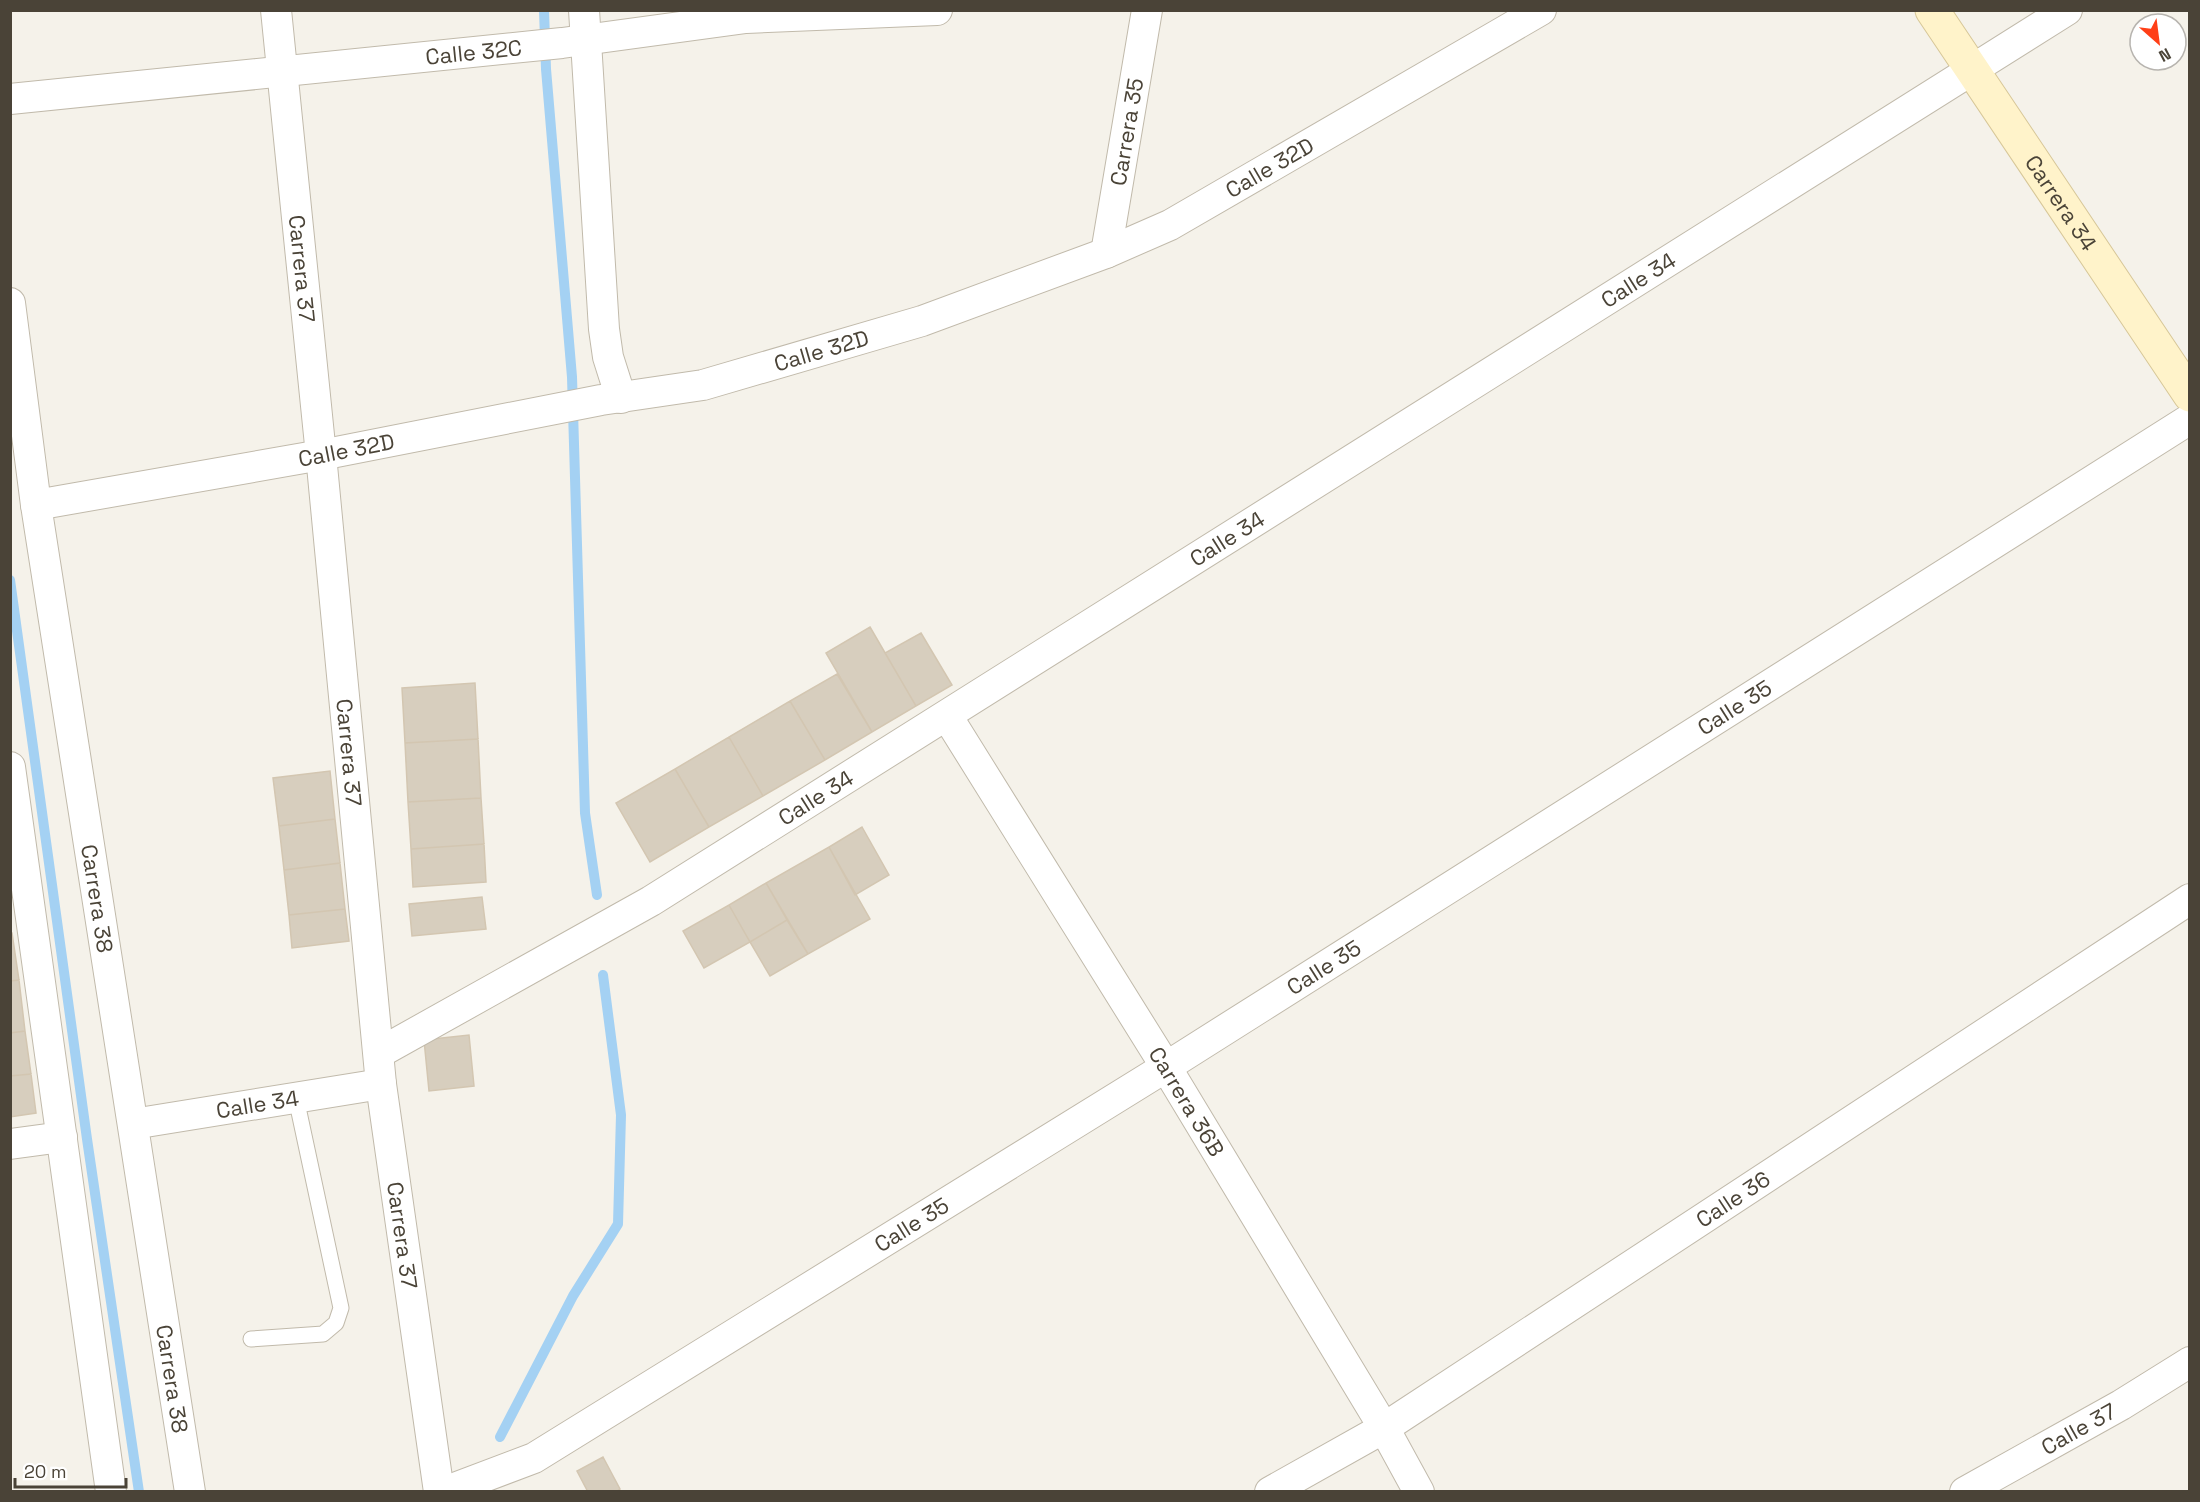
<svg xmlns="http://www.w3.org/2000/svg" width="2200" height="1502" font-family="'Space Grotesk',sans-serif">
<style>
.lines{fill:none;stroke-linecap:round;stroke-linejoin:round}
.stream{stroke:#a4d1f3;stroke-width:10}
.building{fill:#d7cebe;stroke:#d3c6b1;stroke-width:1.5}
.lane-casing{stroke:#c1baab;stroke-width:17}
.street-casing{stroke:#c1baab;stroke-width:32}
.secondary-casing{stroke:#d7c798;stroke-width:35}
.lane{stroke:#fff;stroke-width:15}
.street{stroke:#fff;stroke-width:30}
.secondary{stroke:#fff3ca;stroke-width:33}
.labels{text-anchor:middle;stroke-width:4.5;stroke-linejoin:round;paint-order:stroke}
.street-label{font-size:22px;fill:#4a4337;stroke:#fff}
</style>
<rect width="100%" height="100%" fill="#f5f2ea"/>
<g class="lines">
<path class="stream" d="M544,10L546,69L572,377L585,813L597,895
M10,580L87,1139L139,1492
M500,1437L573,1296L618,1224L621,1115L603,975"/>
</g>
<path class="building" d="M870,627L916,706L872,732L826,653Z
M921,633L952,685L916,706L885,653Z
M837,674L872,732L825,760L790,701Z
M475,683L478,739L405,743L402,688Z
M790,701L825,760L763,796L729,737Z
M729,737L763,796L709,827L675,769Z
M478,739L481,798L408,802L405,743Z
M675,769L709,827L650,862L616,803Z
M330,771L335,819L279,826L273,778Z
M481,798L484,844L411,849L408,802Z
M335,819L340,863L284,870L279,826Z
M862,827L889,875L855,895L829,847Z
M484,844L486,882L413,887L411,849Z
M829,847L870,919L808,954L766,883Z
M340,863L345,909L289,915L284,870Z
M766,883L787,920L750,942L729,905Z
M482,897L486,929L412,936L409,904Z
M729,905L750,942L704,968L683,931Z
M345,909L349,941L292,948L289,915Z
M787,920L808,954L770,976L750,942Z
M10,933H12L19,980L10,981Z
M19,980L25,1031L10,1033V981Z
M25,1031L31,1074L10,1076V1033Z
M469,1035L474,1086L429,1091L424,1040Z
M31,1074L36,1113L10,1117V1076Z
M603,1457L620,1489L616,1492H588L577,1471Z"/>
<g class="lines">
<g class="lane-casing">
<path id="lane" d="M251,1339L323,1334L336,1323L341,1308L296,1098"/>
</g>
<g class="street-casing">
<g id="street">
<path id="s1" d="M276,10L321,455L381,1084L439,1492"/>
<path d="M584,10L604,329L608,357L621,398"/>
<path id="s2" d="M10,99L562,43L746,18L937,10"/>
<path id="s3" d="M1106,253L1147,10"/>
<path id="s4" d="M10,303L36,505L190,1492"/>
<path id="s5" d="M36,505L321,455L601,400L703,385L922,321L1106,253L1170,225L1541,10"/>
<path id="s6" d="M947,716L1166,1067L1384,1428L1419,1492"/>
<path d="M10,767L111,1492"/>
<path id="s7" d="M379,1053L651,901L2067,10"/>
<path id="s8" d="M133,1124L381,1084"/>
<path d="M10,1144L62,1137"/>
<path id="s9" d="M444,1492L534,1458L1166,1067L2190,419"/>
<path id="s10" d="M1270,1492L1384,1428L2190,899"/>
<path id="s11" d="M1965,1492L2121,1405L2190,1362"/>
</g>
</g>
<g class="secondary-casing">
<g id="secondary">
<path id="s12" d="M1932,10L2190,395"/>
</g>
</g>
<use href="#lane" class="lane"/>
<use href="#street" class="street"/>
<use href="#secondary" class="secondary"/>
</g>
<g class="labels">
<g class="street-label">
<text dy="8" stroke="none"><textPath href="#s2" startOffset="466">Calle 32C</textPath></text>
<text dy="8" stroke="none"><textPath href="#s3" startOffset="123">Carrera 35</textPath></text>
<text dy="8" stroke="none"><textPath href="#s5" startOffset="1287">Calle 32D</textPath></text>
<text dy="8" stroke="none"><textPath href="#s12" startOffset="232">Carrera 34</textPath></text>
<text dy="8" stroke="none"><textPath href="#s1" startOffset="260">Carrera 37</textPath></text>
<text dy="8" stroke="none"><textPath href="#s7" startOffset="1478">Calle 34</textPath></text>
<text dy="8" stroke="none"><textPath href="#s5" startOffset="801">Calle 32D</textPath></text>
<text dy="8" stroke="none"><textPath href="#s5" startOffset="315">Calle 32D</textPath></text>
<text dy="8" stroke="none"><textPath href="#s7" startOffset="992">Calle 34</textPath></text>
<text dy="8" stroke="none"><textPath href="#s9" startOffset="1512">Calle 35</textPath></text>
<text dy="8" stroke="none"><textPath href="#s1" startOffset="746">Carrera 37</textPath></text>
<text dy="8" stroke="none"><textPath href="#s7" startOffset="506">Calle 34</textPath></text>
<text dy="8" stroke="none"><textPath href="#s4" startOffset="602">Carrera 38</textPath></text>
<text dy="8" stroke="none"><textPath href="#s9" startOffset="1026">Calle 35</textPath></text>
<text dy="8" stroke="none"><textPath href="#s6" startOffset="454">Carrera 36B</textPath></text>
<text dy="8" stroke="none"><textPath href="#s8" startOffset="126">Calle 34</textPath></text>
<text dy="8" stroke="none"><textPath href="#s10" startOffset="548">Calle 36</textPath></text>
<text dy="8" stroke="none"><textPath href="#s9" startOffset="540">Calle 35</textPath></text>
<text dy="8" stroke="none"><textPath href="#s1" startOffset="1232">Carrera 37</textPath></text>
<text dy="8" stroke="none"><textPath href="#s4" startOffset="1088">Carrera 38</textPath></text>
<text dy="8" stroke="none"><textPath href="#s11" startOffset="130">Calle 37</textPath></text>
</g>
</g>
<rect width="2200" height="1502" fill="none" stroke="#4a4337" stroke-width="24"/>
<g transform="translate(2158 42) rotate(152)"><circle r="28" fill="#ffffff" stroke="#b7b4af" stroke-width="1.5"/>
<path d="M0-4.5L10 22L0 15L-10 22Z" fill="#ff3f17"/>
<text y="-9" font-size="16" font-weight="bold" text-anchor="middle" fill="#4a4337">N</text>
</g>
<path d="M15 1478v9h111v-9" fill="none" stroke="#4a4337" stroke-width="3"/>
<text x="24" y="1478" font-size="18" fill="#4a4337" stroke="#ffffff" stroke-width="4.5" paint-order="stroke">20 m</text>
</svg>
